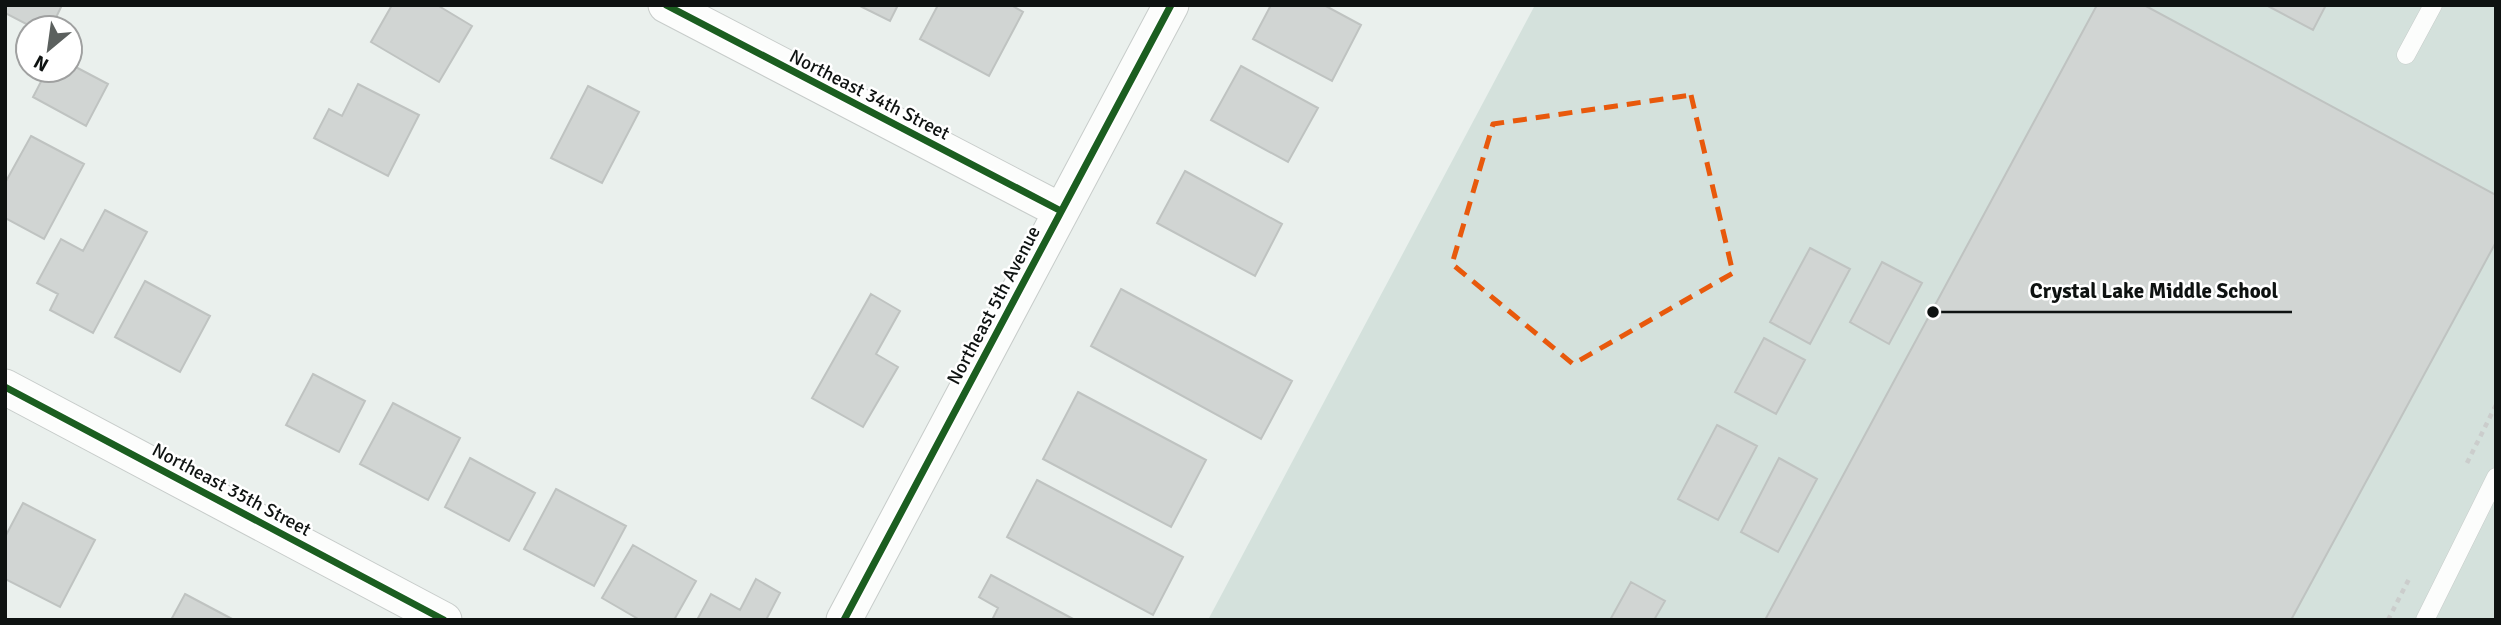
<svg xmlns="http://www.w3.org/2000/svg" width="2501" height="625" font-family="Signika,sans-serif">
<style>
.built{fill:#d4e1dc}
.building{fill:#d1d5d3;stroke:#bfc3c1;stroke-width:2}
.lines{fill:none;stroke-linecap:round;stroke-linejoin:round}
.service-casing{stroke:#c7ccca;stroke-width:19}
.minor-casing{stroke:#c7ccca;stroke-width:37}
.path{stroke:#cbcdcc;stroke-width:4.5;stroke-dasharray:5 5;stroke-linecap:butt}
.service{stroke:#fcfdfc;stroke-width:18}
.minor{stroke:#fcfdfc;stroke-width:35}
.cycleway-casing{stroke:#fff;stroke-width:11}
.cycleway{stroke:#1b5e20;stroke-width:7}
.marked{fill:none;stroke:#e8590c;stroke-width:5;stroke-dasharray:14 9;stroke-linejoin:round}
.labels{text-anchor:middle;stroke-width:5;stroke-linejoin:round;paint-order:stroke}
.street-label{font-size:19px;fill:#0e1211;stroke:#fff}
.leader{fill:none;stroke:#0e1211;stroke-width:2.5}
.callout-dot{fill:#0e1211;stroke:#fff;stroke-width:2.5}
.callout-label{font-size:21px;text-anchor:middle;font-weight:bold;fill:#0e1211;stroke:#fff;stroke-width:5;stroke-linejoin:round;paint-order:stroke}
</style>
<rect width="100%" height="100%" fill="#eaf0ed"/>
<path class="built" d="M1535,5H2496V620H1208Z"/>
<path class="building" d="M5,5H62L51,28H34L5,13Z
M392,5H437L472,26L439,82L371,42Z
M858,5H898L890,21Z
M938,5H1011L1023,12L989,76L920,39Z
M1271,5H1324L1361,25L1332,81L1253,39Z
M2097,5H2144L2496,195V242L2291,620H1765Z
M2266,5H2326L2313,30Z
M70,64L108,84L86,126L33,97L47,70H70Z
M1241,66L1318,108L1288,162L1211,120Z
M358,84L419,115L388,176L314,138L329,109L342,116Z
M588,86L639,112L602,183L551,158Z
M31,136L84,164L44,239L5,218V183Z
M1185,171L1282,224L1255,276L1157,223Z
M105,210L147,232L93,333L50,310L58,294L37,283L61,239L83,251Z
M1810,248L1850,269L1810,344L1770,322Z
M1882,262L1922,283L1889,344L1850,322Z
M145,281L210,316L180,372L115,337Z
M1121,289L1292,381L1261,439L1091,346Z
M871,294L900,311L876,354L898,367L863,427L812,398Z
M1764,338L1805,360L1776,414L1735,392Z
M313,374L365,401L339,452L286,425Z
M1078,392L1206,460L1171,527L1043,459Z
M393,403L460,438L428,500L360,464Z
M1717,425L1757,446L1718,520L1678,499Z
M470,458L535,493L509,541L445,507Z
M1779,458L1817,479L1778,552L1741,532Z
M1037,480L1183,557L1153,615L1007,537Z
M556,489L626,526L594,586L524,549Z
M23,503L95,540L60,607L5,579V537Z
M633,545L696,581L674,620H640L602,598Z
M991,575L1075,620H992L998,608L979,597Z
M756,579L780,593L766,620H697L711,594L740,610Z
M1631,582L1665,601L1654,620H1610Z
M185,594L234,620H171Z"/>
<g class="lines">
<g class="service-casing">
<path id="service" d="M2406,55L2433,5
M2425,620L2496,477"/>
</g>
<g class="minor-casing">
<path id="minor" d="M666,5L1061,211
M5,387L444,620
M844,620L1171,5"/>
</g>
<path class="path" d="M2467,463L2496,405
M2388,620L2410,577"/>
<use href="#service" class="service"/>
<use href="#minor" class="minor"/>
<g class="cycleway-casing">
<path id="cycleway" d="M666,5L1061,211
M5,387L444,620
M844,620L1171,5"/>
</g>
<use href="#cycleway" class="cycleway"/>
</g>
<path class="marked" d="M1691,95L1733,273L1573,364L1452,264L1493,124Z"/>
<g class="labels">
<g class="street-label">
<text transform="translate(870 94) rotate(27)" y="7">Northeast 34th Street</text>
<text transform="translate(993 305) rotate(-62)" y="7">Northeast 5th Avenue</text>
<text transform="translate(232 489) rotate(28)" y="7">Northeast 35th Street</text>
</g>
</g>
<path class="leader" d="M1933 312L2015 312H2292"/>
<circle class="callout-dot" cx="1933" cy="312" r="7"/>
<g class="callout-label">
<text x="2154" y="298">Crystal Lake Middle School</text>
</g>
<rect width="2501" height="625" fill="none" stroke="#0e1211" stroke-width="14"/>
<g transform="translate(49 49) rotate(209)"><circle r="33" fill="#ffffff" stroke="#9fa0a0" stroke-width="2"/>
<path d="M0-5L12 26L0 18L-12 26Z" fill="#5b605e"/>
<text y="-10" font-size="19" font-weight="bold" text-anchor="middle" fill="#0e1211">N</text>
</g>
</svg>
